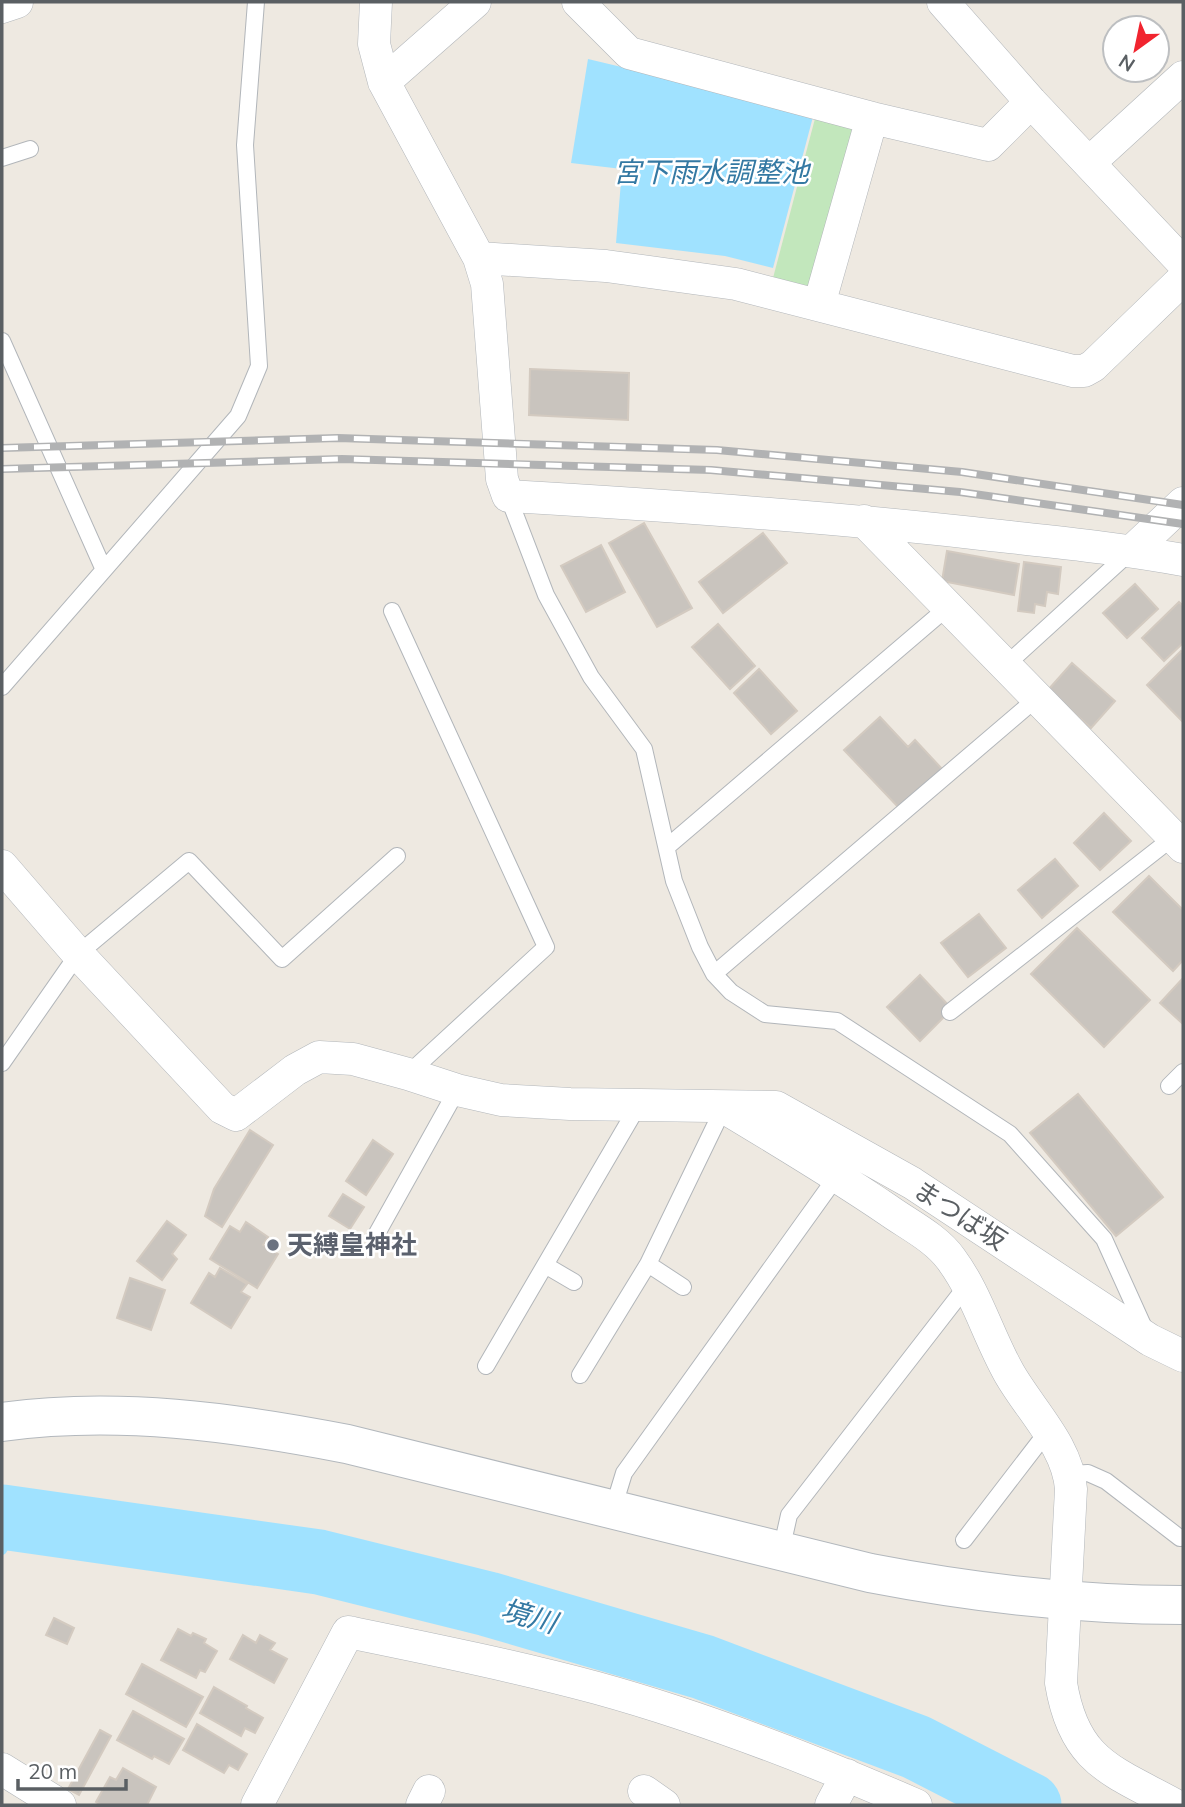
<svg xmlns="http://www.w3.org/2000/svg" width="1185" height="1807" font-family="Mulish,'Noto Sans JP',sans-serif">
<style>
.green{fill:#c2e7bc}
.water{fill:#a0e2ff}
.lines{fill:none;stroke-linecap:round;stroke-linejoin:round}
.stream{stroke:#a0e2ff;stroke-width:10}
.river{stroke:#a0e2ff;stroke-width:65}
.building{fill:#c9c4be;stroke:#d3cac0;stroke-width:2}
.lane-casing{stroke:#b2b6ba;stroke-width:18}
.street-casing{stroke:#b2b6ba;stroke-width:33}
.secondary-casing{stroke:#b3b8bd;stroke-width:40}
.lane{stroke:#fff;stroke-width:16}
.street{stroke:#fff;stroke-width:32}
.secondary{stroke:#fff;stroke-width:38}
.rail-casing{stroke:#b1b2b3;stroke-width:8}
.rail{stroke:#fff;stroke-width:5;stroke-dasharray:16;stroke-linecap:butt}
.worship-dot{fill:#6b7280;stroke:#fff;stroke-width:2.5}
.labels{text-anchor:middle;stroke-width:5;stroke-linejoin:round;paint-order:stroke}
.street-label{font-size:26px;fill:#5a5f63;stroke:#fff}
.worship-label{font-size:26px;font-weight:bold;fill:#5b616d;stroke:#fff;text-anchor:start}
.water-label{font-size:28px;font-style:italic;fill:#3479a3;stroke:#fff}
</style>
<rect width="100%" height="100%" fill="#eee9e1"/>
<path class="green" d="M817,111L846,117L855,133L808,287L773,278Z"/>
<path class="water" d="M588,59L814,113L773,268L725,256L616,243L622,169L571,163Z"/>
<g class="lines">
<path class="stream" d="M2,1550L17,1521"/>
<path class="river" d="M2,1517L319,1562L488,1604L703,1667L916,1747L1029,1805"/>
</g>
<path class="building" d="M530,369L629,373L628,420L529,415Z
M644,523L692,608L657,627L609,543Z
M763,533L787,563L723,613L699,582Z
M601,545L625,592L586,612L561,566Z
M947,551L1019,564L1014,595L942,581Z
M1024,562L1061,567L1058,594L1047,592L1045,606L1035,604L1034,613L1018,611Z
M1135,584L1158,609L1127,638L1103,613Z
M1179,602L1183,606V643L1164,661L1142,638Z
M718,624L755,666L730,689L692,647Z
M1181,651L1183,653V722L1147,685Z
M1072,663L1115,701L1091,728L1048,690Z
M759,669L797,711L771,734L734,693Z
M880,717L908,747L915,740L943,770L901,810L844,750Z
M1104,813L1131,841L1100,870L1074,843Z
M1055,859L1078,886L1042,918L1018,890Z
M1149,876L1183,910V960L1173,971L1113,912Z
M979,914L1006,948L968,977L941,943Z
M1077,928L1150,1000L1104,1047L1031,974Z
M920,975L952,1009L920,1041L887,1007Z
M1183,978V1024L1160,1003Z
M1078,1094L1163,1197L1116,1236L1030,1133Z
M250,1130L273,1145L222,1227L205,1216L214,1189Z
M373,1140L393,1154L366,1195L346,1181Z
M343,1194L364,1207L350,1229L329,1216Z
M167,1221L186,1235L172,1254L177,1259L162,1280L137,1261Z
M246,1222L268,1237L263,1245L278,1254L257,1288L210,1259L230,1226L240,1232Z
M220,1268L247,1284L241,1292L250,1297L231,1328L191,1303L209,1273L215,1277Z
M130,1278L165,1290L151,1330L117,1318Z
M54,1618L74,1628L67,1644L46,1635Z
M178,1629L191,1636L193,1633L206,1639L204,1643L217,1651L205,1672L200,1670L196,1678L161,1660Z
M243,1635L256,1643L260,1635L275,1643L270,1650L287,1659L274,1683L230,1659Z
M142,1664L203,1697L186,1727L126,1694Z
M214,1687L247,1706L246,1708L263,1718L255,1733L245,1728L241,1736L200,1713Z
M133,1711L184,1739L169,1764L154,1756L152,1759L117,1740Z
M197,1724L247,1754L238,1770L229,1765L224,1773L183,1750Z
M100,1730L111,1736L79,1795L68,1789Z
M123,1768L156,1787L147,1805H101L96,1802L110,1777L116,1780Z"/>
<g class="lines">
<g class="lane-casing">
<path id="lane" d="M2,158L30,149
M2,341L104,570
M508,496L546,595L591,677L644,749L674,881L700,947L714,974L731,992L765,1014L837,1021L1010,1134L1104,1239L1146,1332
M392,611L546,947L408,1074
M1006,665L1130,552
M2,687L238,416L259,366L245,145L256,2
M667,847L948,607
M714,974L1037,698
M950,1012L1176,835
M2,1063L78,954L189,861L282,959L397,856
M1169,1086L1183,1072
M375,1237L457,1090
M648,1264L683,1287
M545,1265L574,1282
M486,1366L638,1106
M580,1375L648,1264L724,1107
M1070,1474L1088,1473L1106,1481L1180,1538
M613,1509L624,1473L837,1176
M964,1540L1047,1432
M781,1551L789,1515L968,1284"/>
</g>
<g class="street-casing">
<path id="street" d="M376,2L374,44L384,82L479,258L487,284L502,479L508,496C663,505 818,516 973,533C1043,541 1114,547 1183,560
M578,2L629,53L872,118L988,145L1031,102
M943,2L1031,102L1183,263
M2,7L17,2
M384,82L475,2
M1089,163L1183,77
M479,258L606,266L736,284L1073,371H1084L1093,366L1183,279
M819,305L872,118
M864,521L1183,847
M1132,551L1183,503
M2,866L78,954L222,1108L236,1115L295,1070L319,1057L353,1059L408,1074L457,1090L501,1100L570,1104L776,1107L912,1183L1150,1340L1183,1356
M725,1108C780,1141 835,1174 888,1210C909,1225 936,1238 951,1259C977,1294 988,1336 1009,1373C1030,1410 1068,1446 1071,1489L1061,1683C1074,1762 1111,1770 1175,1805
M2,1769L60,1805
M644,1791L664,1805
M257,1805L348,1632C431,1649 515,1666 597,1688C706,1718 813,1760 916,1805
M422,1805L429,1791
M831,1805L847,1775"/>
</g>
<g class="secondary-casing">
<path id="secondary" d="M2,1422C117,1406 234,1422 347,1444L870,1573C974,1593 1078,1605 1183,1605"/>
</g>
<use href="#lane" class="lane"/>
<use href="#street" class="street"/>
<use href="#secondary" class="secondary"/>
<g class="rail-casing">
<path id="rail" d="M2,448L338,438L717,450L962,472L1183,505
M2,469L342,459L711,470L960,492L1183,524"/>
</g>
<use href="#rail" class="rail"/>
</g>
<circle class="worship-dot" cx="273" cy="1245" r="7"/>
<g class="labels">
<g class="street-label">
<text transform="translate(960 1215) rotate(33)" y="9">まつば坂</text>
</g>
<g class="worship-label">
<text x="287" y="1254">天縛皇神社</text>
</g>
<g class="water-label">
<text x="711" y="182">宮下雨水調整池</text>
<text transform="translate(529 1616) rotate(16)" y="10">境川</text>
</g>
</g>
<rect width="1185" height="1807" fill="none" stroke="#5a5f63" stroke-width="7"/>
<g transform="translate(1136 49) rotate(213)"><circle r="33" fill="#ffffff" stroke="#bdbfc1" stroke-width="2"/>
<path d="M0-5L12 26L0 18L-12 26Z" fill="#f1242f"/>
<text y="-10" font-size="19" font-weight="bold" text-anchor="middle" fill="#5a5f63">N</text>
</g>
<path d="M18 1779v10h108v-10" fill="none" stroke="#5a5f63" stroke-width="3.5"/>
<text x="28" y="1779" font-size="21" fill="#5a5f63" stroke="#ffffff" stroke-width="5" paint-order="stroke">20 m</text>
</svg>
